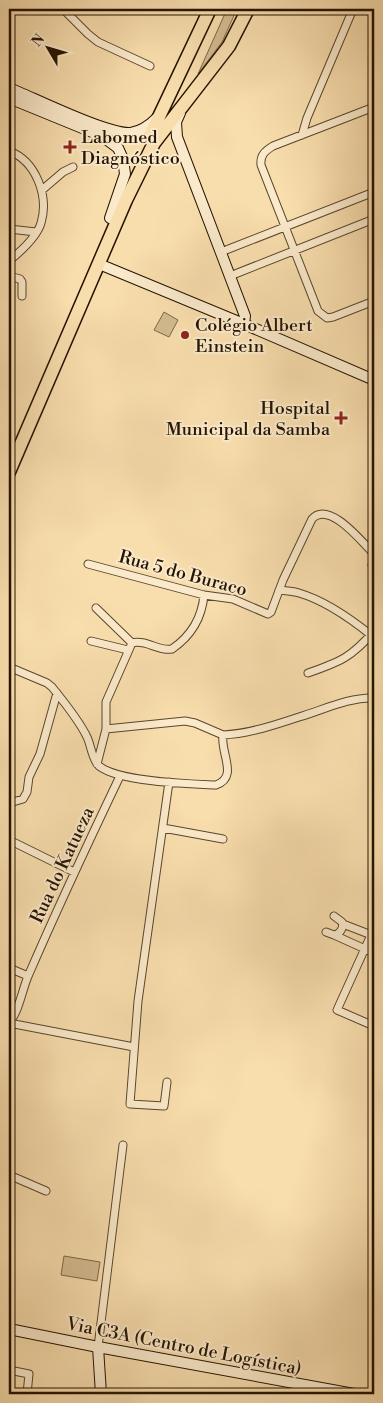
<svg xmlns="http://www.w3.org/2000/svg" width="383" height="1403" font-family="'Libre Bodoni',serif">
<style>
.green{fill:#d4bb90;stroke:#7c6748}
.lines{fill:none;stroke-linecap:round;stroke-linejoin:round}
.street-casing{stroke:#59462c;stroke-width:9}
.secondary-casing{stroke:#241301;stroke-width:12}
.highway-casing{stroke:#241301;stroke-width:15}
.street{stroke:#fae9ca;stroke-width:7}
.secondary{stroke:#fae9ca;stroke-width:10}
.highway{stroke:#f8ddad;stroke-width:12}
.poi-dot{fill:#8f2418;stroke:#fae9ca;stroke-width:2}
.labels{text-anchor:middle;stroke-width:4;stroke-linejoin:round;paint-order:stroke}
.poi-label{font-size:18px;fill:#241301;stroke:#fae9ca;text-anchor:start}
.street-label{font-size:18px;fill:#241301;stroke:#fae9ca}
</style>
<rect width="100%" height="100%" fill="#f8ddad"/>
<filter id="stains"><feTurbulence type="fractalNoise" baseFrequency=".004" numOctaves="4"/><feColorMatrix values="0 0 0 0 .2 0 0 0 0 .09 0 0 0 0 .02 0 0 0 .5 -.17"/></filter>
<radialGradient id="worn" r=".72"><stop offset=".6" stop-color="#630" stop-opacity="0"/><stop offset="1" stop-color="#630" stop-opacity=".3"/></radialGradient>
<path class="green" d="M227,9H237L222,42L198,74Z
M164,312L178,320L169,337L154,330Z
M64,1256L100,1262L97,1281L61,1275Z"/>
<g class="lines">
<g class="street-casing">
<path id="street" d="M63,9L88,34L98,42L150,66
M9,12L18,9
M374,107L273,146C265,151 260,155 261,165L318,311L327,318L333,317L374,301
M302,135L307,118L353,9
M9,151C36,161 49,196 41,223C37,237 20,252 9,261
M42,190L63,172L73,167
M9,229L36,232
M221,252L374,192
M9,276L20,279L22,282V296
M230,276L374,219
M88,564L204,595L233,599L268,614L271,612L283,580L312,519C329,500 362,542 374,554
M372,565L374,559
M279,590C286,591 293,591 299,593C323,600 351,619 371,635
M96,608L132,643
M91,641L128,650
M9,667L47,683L52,687C64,702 79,720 87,737C91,745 92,760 99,766C119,782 189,784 216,785C239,777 220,753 223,735C248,734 275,725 299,717C323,710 349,697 374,698
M308,673C340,662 352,657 374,631
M106,729L185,721L195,723L223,735
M97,764L106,729V702L132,643C146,639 159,652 172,649C191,636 202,617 204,595
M13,802L23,799L27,792L29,777L40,754L57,693
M163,828L223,839
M373,832H374
M9,840L74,872
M343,924L374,936
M326,932L334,935C340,934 344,928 342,922L334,916
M334,935L374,953
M371,935L337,1010L374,1026
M9,968L28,976
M9,1023C20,1010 22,989 29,974C58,907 89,841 120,776
M9,1023L134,1047
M9,1052L10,1070L9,1076
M167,1082L164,1106L130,1104L138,1001L169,782
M9,1175L46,1191
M98,1347L123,1145
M9,1370L29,1374L27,1394"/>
</g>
<g class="secondary-casing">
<path id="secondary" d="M9,88C34,98 108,135 131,133C142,131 149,126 157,118
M9,98L102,136L118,148L123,159L125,174L110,218
M180,113L176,122L177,137L245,316L244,324
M99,264L244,324L374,380
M9,1329L98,1347L354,1394
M98,1347L101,1394"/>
</g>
<g class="highway-casing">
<path id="highway" d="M149,138L210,9
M9,472L126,200L154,143L229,46L248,9"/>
</g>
<use href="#street" class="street"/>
<use href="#secondary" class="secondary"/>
<use href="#highway" class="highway"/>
</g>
<g class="poi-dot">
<path d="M67.5 139.5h5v5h5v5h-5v5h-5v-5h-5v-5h5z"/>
<circle cx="185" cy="335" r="5"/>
<path d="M338.5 410.5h5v5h5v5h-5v5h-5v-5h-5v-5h5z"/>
</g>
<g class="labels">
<g class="poi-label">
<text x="81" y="143">Labomed<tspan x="81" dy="21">Diagnóstico</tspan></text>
<text x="195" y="331">Colégio Albert<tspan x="195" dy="21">Einstein</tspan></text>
<text x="330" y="414" text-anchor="end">Hospital<tspan x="330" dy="21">Municipal da Samba</tspan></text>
</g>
<g class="street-label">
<text transform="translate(183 573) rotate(15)" y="6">Rua 5 do Buraco</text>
<text transform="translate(62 865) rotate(-65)" y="6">Rua do Katueza</text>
<text transform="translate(184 1346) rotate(11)" y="6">Via C3A (Centro de Logística)</text>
</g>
</g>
<rect width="383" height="1403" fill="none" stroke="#f8ddad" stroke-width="30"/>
<rect x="10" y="10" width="363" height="1383" fill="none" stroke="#241301" stroke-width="2.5"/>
<rect x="15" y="15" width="353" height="1373" fill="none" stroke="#241301"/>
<g transform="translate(48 48) rotate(308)" stroke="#fae9ca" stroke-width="4" paint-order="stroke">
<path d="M0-4L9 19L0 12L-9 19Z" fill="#241301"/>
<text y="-8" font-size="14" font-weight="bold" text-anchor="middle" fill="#241301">N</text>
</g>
<rect width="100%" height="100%" filter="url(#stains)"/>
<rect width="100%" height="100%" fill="url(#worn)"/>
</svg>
